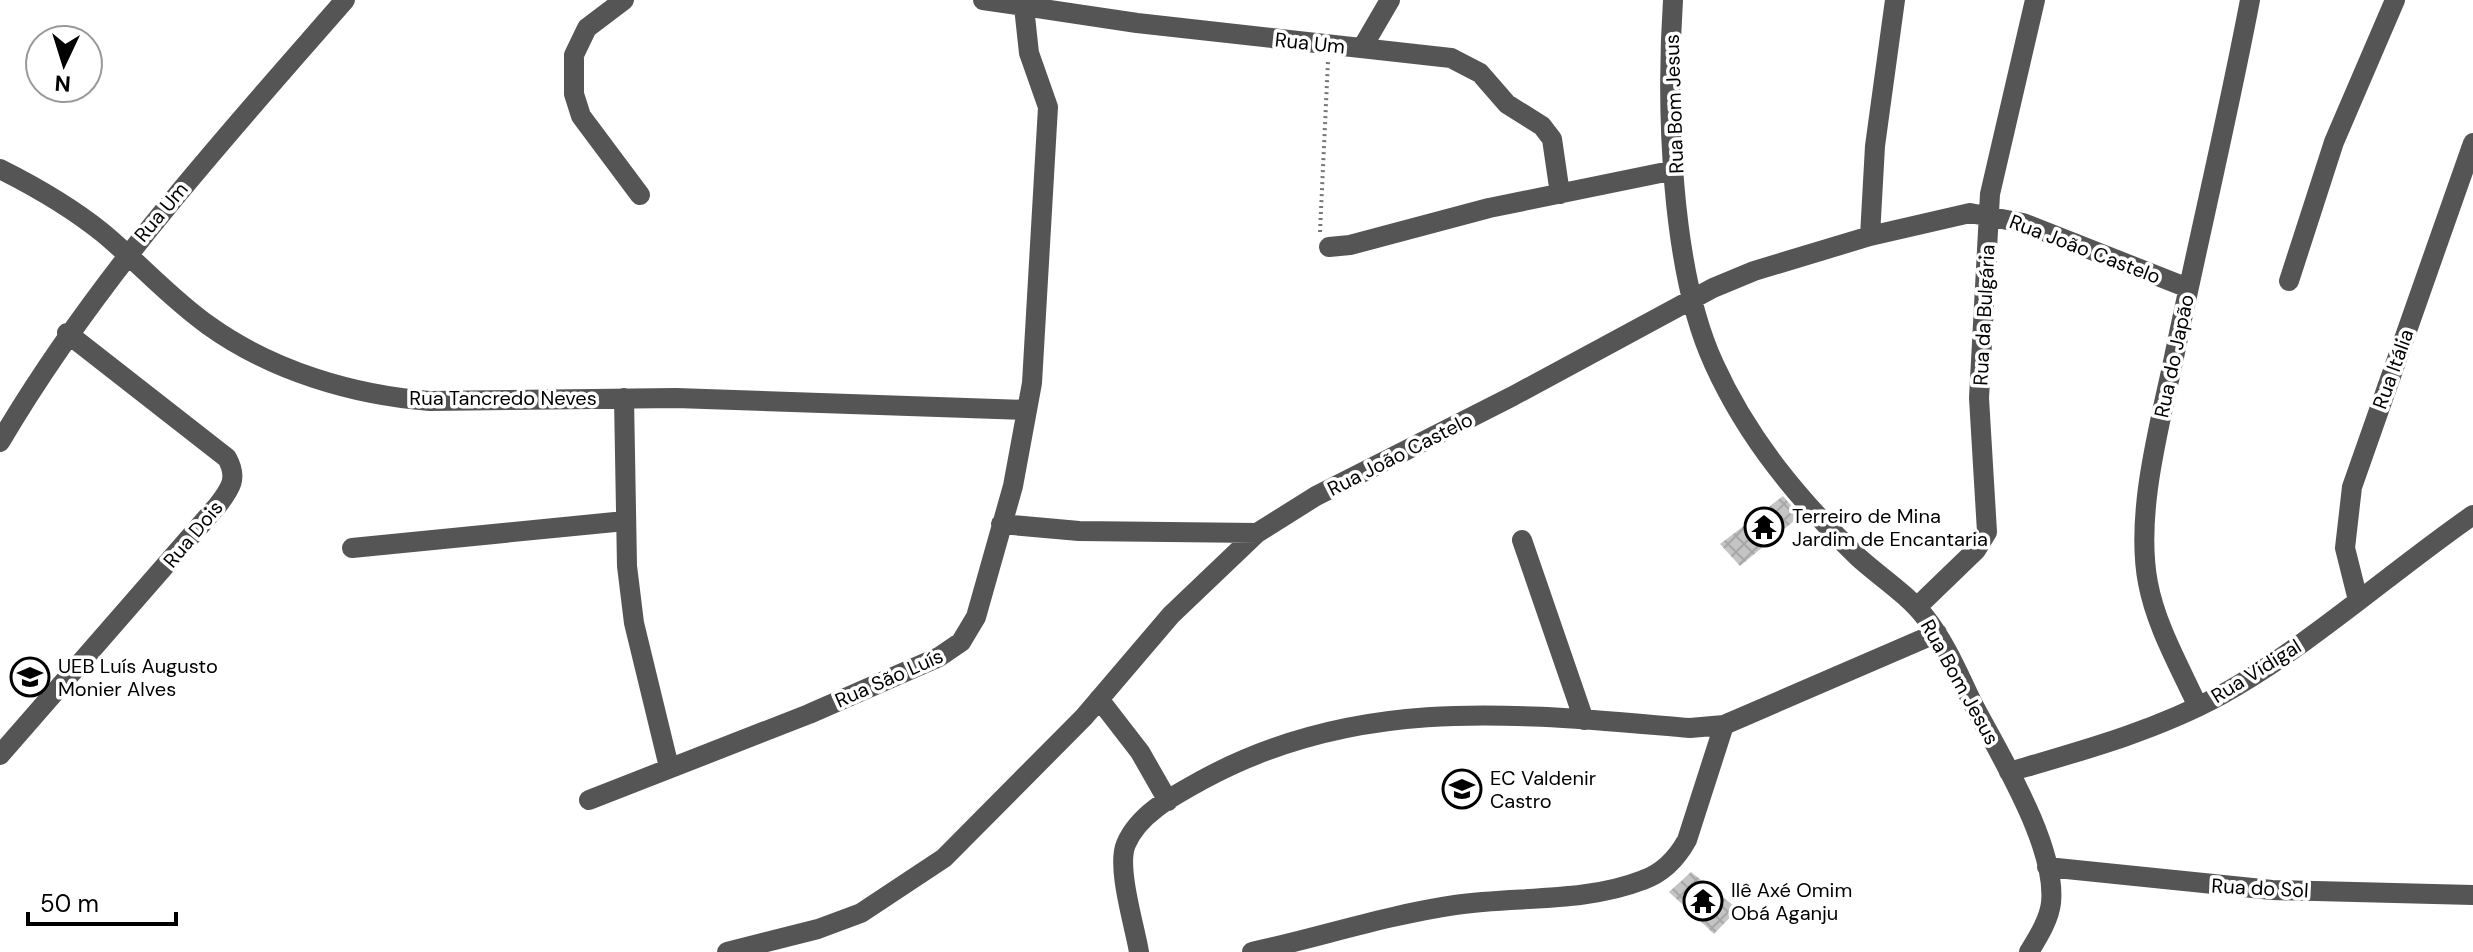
<svg xmlns="http://www.w3.org/2000/svg" width="2473" height="952" font-family="'DM Sans',sans-serif">
<style>
.building{fill:url(#building-cross-hatch)}
.lines{fill:none;stroke-linecap:round;stroke-linejoin:round}
.path{stroke:#777;stroke-width:4;stroke-dasharray:2 4;stroke-linecap:butt}
.minor{stroke:#555;stroke-width:20}
.labels{text-anchor:middle;stroke-width:7;stroke-linejoin:round;paint-order:stroke}
.street-label{font-size:20px;fill:#000;stroke:#fff}
.poi-label{font-size:20px;fill:#000;stroke:#fff;text-anchor:start}
</style>
<defs>
<pattern id="building-cross-hatch" width="8" height="8" patternUnits="userSpaceOnUse" patternTransform="scale(2)"><rect width="8" height="8" fill="#c4c4c4"/><path d="M0 0l8 8M0 8l8-8" fill="none" stroke="#a7a7a7"/></pattern>
</defs>
<rect width="100%" height="100%" fill="#fff"/>
<path class="building" d="M1783,496L1800,516L1740,566L1720,544Z
M1691,872L1738,909L1714,934L1669,892Z"/>
<g class="lines">
<path class="path" d="M1320,232L1328,61"/>
<path class="minor" d="M624,0L587,28L574,55V94L581,116L640,195
M983,0L1137,23L1451,58L1480,73L1507,104L1542,126L1552,139L1560,194
M1673,0C1666,104 1670,269 1714,364C1748,439 1799,500 1858,557C1880,577 1907,594 1925,617C1945,642 1958,673 1972,702C1998,752 2057,846 2051,903C2049,920 2038,937 2029,952
M1362,48L1390,0
M0,169C36,187 72,208 103,233C139,263 170,298 208,325C272,371 353,395 430,401L676,398L1027,410
M1870,236L1875,146L1895,0
M1329,247L1350,245L1489,208L1675,170
M2289,281L2334,142L2395,0
M624,398L627,566L634,623L669,767
M0,442C96,279 221,142 345,0
M1001,524L1079,531L1257,533
M1522,540L1584,720
M352,548L625,521
M2358,600L2345,548L2352,487L2473,143
M1917,607L1976,550L1987,532L1979,398L1990,194L2035,0
M1099,699L1140,752L1168,801
M2198,707C2180,667 2156,626 2148,583C2135,515 2159,428 2173,362C2198,241 2227,121 2250,0
M0,755L218,505C231,488 238,478 227,458L67,333
M2009,772C2081,751 2155,731 2221,695C2312,644 2388,574 2473,515
M589,800L809,714L939,657L961,642L976,617L1013,486L1032,383L1048,107L1029,53L1024,7
M2047,867L2272,890L2473,895
M727,952L818,929L861,913L944,858L1084,717L1171,615L1257,533L1316,496L1513,396L1713,288L1754,271L1870,236L1970,213L2023,223L2188,288
M1139,952C1135,927 1116,867 1126,844C1139,813 1175,795 1204,779C1361,694 1520,714 1690,728L1724,725L1937,633
M1252,952C1320,937 1387,915 1455,905C1517,896 1584,903 1643,880C1663,873 1677,858 1687,840L1724,725"/>
</g>
<defs>
<g id="temple-ring" transform="scale(2)"><circle r="9.5" fill="#fff" stroke="#000" stroke-width="1.5"/><path d="M0-6L5-2H3V0L6.5 2.5H4V6H1.5V3h-3V6H-4V2.5H-6.5L-3 0V-2H-5Z" fill="#000"/></g>
<g id="school-ring" transform="scale(2)"><circle r="9.5" fill="#fff" stroke="#000" stroke-width="1.5"/><path d="M0-5L7-2L0 1L-7-2ZM-4 1L0 2.5L4 1V4Q0 6-4 4Z" fill="#000"/></g>
</defs>
<g fill-rule="evenodd">
<use href="#temple-ring" x="1764" y="527"/>
<use href="#school-ring" x="30" y="677"/>
<use href="#school-ring" x="1462" y="789"/>
<use href="#temple-ring" x="1703" y="901"/>
</g>
<g class="labels">
<g class="street-label">
<text transform="translate(1310 43) rotate(6)" y="7">Rua Um</text>
<text transform="translate(1674 104) rotate(-92)" y="7">Rua Bom Jesus</text>
<text transform="translate(161 212) rotate(-50)" y="7">Rua Um</text>
<text transform="translate(2085 249) rotate(21)" y="7">Rua João Castelo</text>
<text transform="translate(1984 315) rotate(-87)" y="7">Rua da Bulgária</text>
<text transform="translate(2174 356) rotate(-78)" y="7">Rua do Japão</text>
<text transform="translate(2393 369) rotate(-70)" y="7">Rua Itália</text>
<text x="503" y="405">Rua Tancredo Neves</text>
<text transform="translate(1400 454) rotate(-27)" y="7">Rua João Castelo</text>
<text transform="translate(193 534) rotate(-50)" y="7">Rua Dois</text>
<text transform="translate(2256 671) rotate(-32)" y="7">Rua Vidigal</text>
<text transform="translate(889 678) rotate(-24)" y="7">Rua São Luís</text>
<text transform="translate(1960 682) rotate(61)" y="7">Rua Bom Jesus</text>
<text transform="translate(2260 888) rotate(3)" y="7">Rua do Sol</text>
</g>
<g class="poi-label">
<text x="1792" y="523">Terreiro de Mina<tspan x="1792" dy="23">Jardim de Encantaria</tspan></text>
<text x="58" y="673">UEB Luís Augusto<tspan x="58" dy="23">Monier Alves</tspan></text>
<text x="1490" y="785">EC Valdenir<tspan x="1490" dy="23">Castro</tspan></text>
<text x="1731" y="897">Ilê Axé Omim<tspan x="1731" dy="23">Obá Aganju</tspan></text>
</g>
</g>
<g transform="translate(64 64) rotate(184)"><circle r="38" fill="#ffffff" stroke="#999999" stroke-width="2"/>
<path d="M0-6L14 30L0 20L-14 30Z" fill="#000000"/>
<text y="-12" font-size="22" font-weight="bold" text-anchor="middle" fill="#000000">N</text>
</g>
<path d="M28 912v12h148v-12" fill="none" stroke="#000000" stroke-width="4"/>
<text x="40" y="912" font-size="24" fill="#000000" stroke="#ffffff" stroke-width="6" paint-order="stroke">50 m</text>
</svg>
